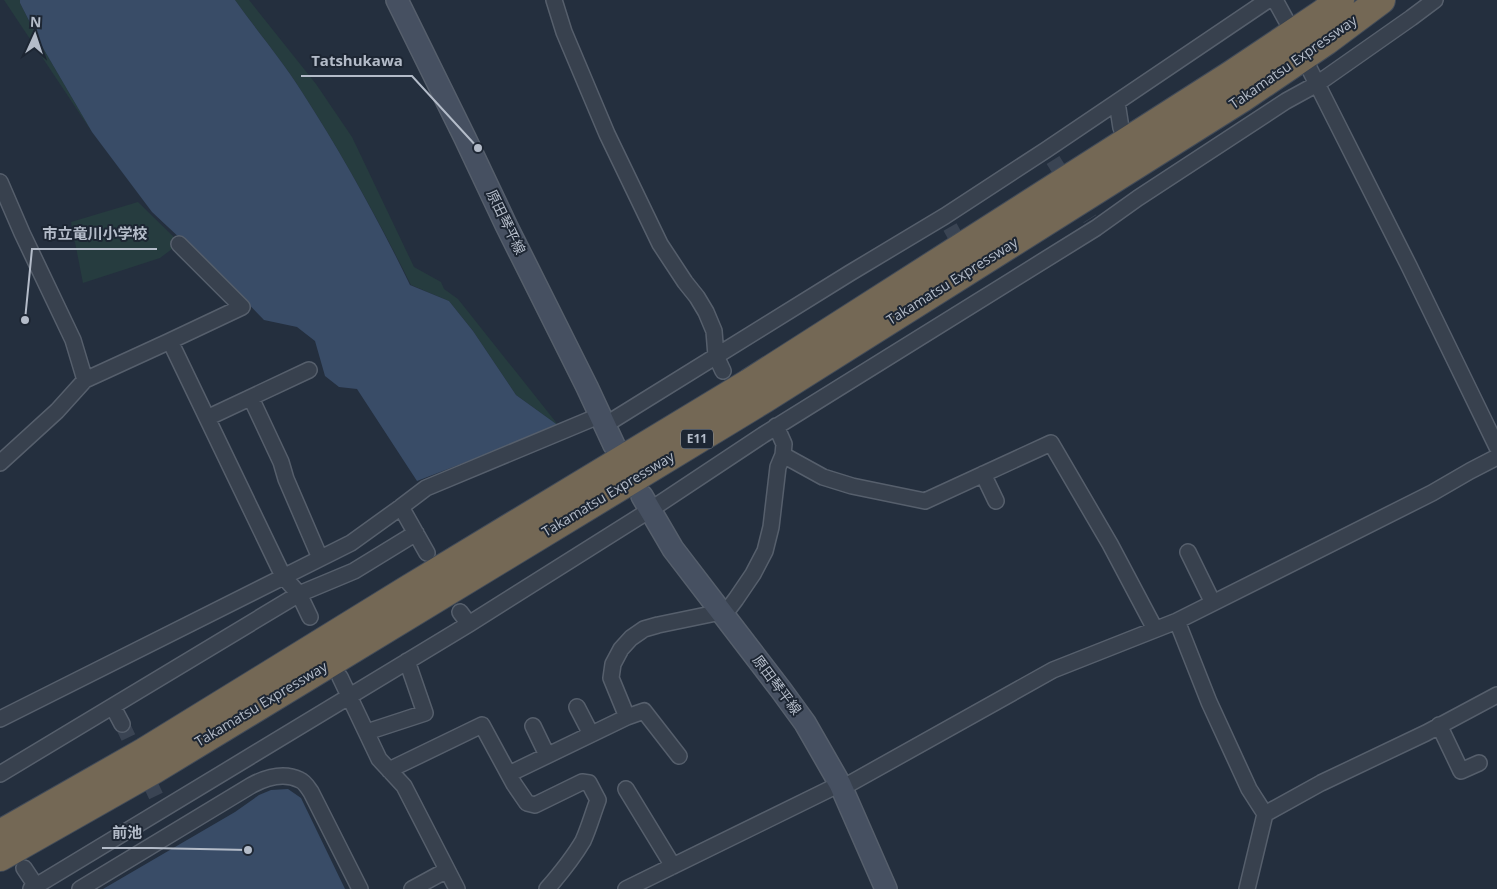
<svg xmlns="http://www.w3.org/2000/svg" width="1497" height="889" font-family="'Open Sans','Noto Sans JP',sans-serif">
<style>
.green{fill:#263c3f}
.water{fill:#394c67}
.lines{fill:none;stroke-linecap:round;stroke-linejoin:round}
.minor-tunnel{stroke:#3a4453;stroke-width:15;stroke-dasharray:15 8;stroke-linecap:butt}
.minor-casing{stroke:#565f6c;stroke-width:18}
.secondary-casing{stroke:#565f6c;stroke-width:24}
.motorway-casing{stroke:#434c59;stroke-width:30}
.minor{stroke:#38414e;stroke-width:15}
.secondary{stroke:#465061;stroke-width:21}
.motorway{stroke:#746855;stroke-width:28}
.labels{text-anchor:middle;stroke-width:4;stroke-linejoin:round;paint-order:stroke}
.shield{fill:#1d2633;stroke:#878f9c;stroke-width:1}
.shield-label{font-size:12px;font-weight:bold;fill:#b4bcc9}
.street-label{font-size:14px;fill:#b4bcc9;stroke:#1d2633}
.leader{fill:none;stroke:#b4bcc9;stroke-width:2}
.callout-dot{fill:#b4bcc9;stroke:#1d2633;stroke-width:2}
.callout-label{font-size:15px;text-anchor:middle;font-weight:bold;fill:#b4bcc9;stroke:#1d2633;stroke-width:4;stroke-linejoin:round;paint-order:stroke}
</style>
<rect width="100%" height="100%" fill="#242f3e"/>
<path class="green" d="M4,0H20V3L43,48L92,132Z
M235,0H249L316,84L352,137L414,267L441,282L444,289L458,299L559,426L516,395L473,331L449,301L411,285C378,219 342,154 302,92C282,60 257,31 235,0Z
M138,202L180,243L160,258L83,283L71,222Z"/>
<path class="water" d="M20,0H235C257,31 282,60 302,92C342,154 378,219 410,285L449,301L473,331L516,395L559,426L417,481L357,389L339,387L325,376L315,341L297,327L264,320L230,285L152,212L92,132L43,48L20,3Z
M288,789L301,798L345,889H103L235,812L259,795L271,790Z"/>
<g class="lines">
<path class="minor-tunnel" d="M1053,160L1090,219
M950,227L964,252
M122,724L156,796"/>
<g class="minor-casing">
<path id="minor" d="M554,0L564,32L607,134L660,244L685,282L697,297L706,312L714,331L716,356L723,371
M1275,0L1286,20
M1308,66L1409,266L1497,447
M1117,102L1121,128
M0,182L22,233L73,340L85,380L170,341L283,576L299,594L310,617
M170,341L242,307L179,244
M251,398L281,462L286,479L320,558
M207,418L309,370
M605,425L850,273L945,216L1046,150L1268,0
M783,455L823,477L852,486L925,501L1051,443L1110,544L1155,629
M0,463L57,411L85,380
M983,474L996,501
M1188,552L1213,603
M427,553L401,507L426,488L601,415
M460,612L469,624
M1177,621L1209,702L1249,789L1265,814L1247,889
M340,677L379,759L404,786L457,889
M113,707L122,724
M577,707L591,734
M627,717L644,711L679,756
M0,719L351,543L401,507
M1439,725L1461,771L1479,763
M533,726L547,755
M367,732L425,713L407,661
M389,770L482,725L514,784L527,803L535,805L582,782L589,783L598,800C593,813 589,828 583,841C573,858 560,874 547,889
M0,774L299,594L354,571L416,533
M509,774L627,717L611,678L613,664L621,649L631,638L644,629L658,625L721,612L730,607L736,599L753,574L765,551L771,527L778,467L783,455L784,444L776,426
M842,788L1053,670L1177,621L1432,493L1470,471L1497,457
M626,789L673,866
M1265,814L1321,783L1426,733L1497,695
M24,868L36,886
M31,889L469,624L650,510L763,435L1096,228L1138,198L1286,101L1317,84L1411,18L1435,0
M80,889L252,785C267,777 284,772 300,780C305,782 308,788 311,792L360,889
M412,889L447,870
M626,889L840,784"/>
</g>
<g class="secondary-casing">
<path id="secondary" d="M397,0L465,138L506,225L587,387L614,445
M642,496L673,549L781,690L805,723L840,784L886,889"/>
</g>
<g class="motorway-casing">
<path id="motorway" d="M0,834L144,752L407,590L749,383L1231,75L1322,14L1340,0
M0,857L155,769L764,399L1242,98L1326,41L1381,0"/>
</g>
<use href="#minor" class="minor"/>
<use href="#secondary" class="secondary"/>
<use href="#motorway" class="motorway"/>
</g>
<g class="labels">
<rect class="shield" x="681" y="429.5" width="32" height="19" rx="4"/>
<g class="shield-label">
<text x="697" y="443">E11</text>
</g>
<g class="street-label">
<text transform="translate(1293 62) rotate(-35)" y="5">Takamatsu Expressway</text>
<text transform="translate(506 222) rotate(64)" y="5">原田琴平線</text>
<text transform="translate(952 281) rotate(-32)" y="5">Takamatsu Expressway</text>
<text transform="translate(608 494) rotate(-31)" y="5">Takamatsu Expressway</text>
<text transform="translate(777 685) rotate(53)" y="5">原田琴平線</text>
<text transform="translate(261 704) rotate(-31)" y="5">Takamatsu Expressway</text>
</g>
</g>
<path class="leader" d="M478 148L412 76H301M25 320L32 249H157M248 850L152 848H102"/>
<g class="callout-dot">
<circle cx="478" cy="148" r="5"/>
<circle cx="25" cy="320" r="5"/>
<circle cx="248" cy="850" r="5"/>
</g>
<g class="callout-label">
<text x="357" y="66">Tatshukawa</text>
<text x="95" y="239">市立竜川小学校</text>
<text x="127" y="838">前池</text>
</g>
<g transform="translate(35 35) rotate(3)" stroke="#1d2633" stroke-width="4" paint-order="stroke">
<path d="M0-4L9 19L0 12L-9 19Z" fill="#b4bcc9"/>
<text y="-8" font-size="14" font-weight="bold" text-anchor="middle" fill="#b4bcc9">N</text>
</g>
</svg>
